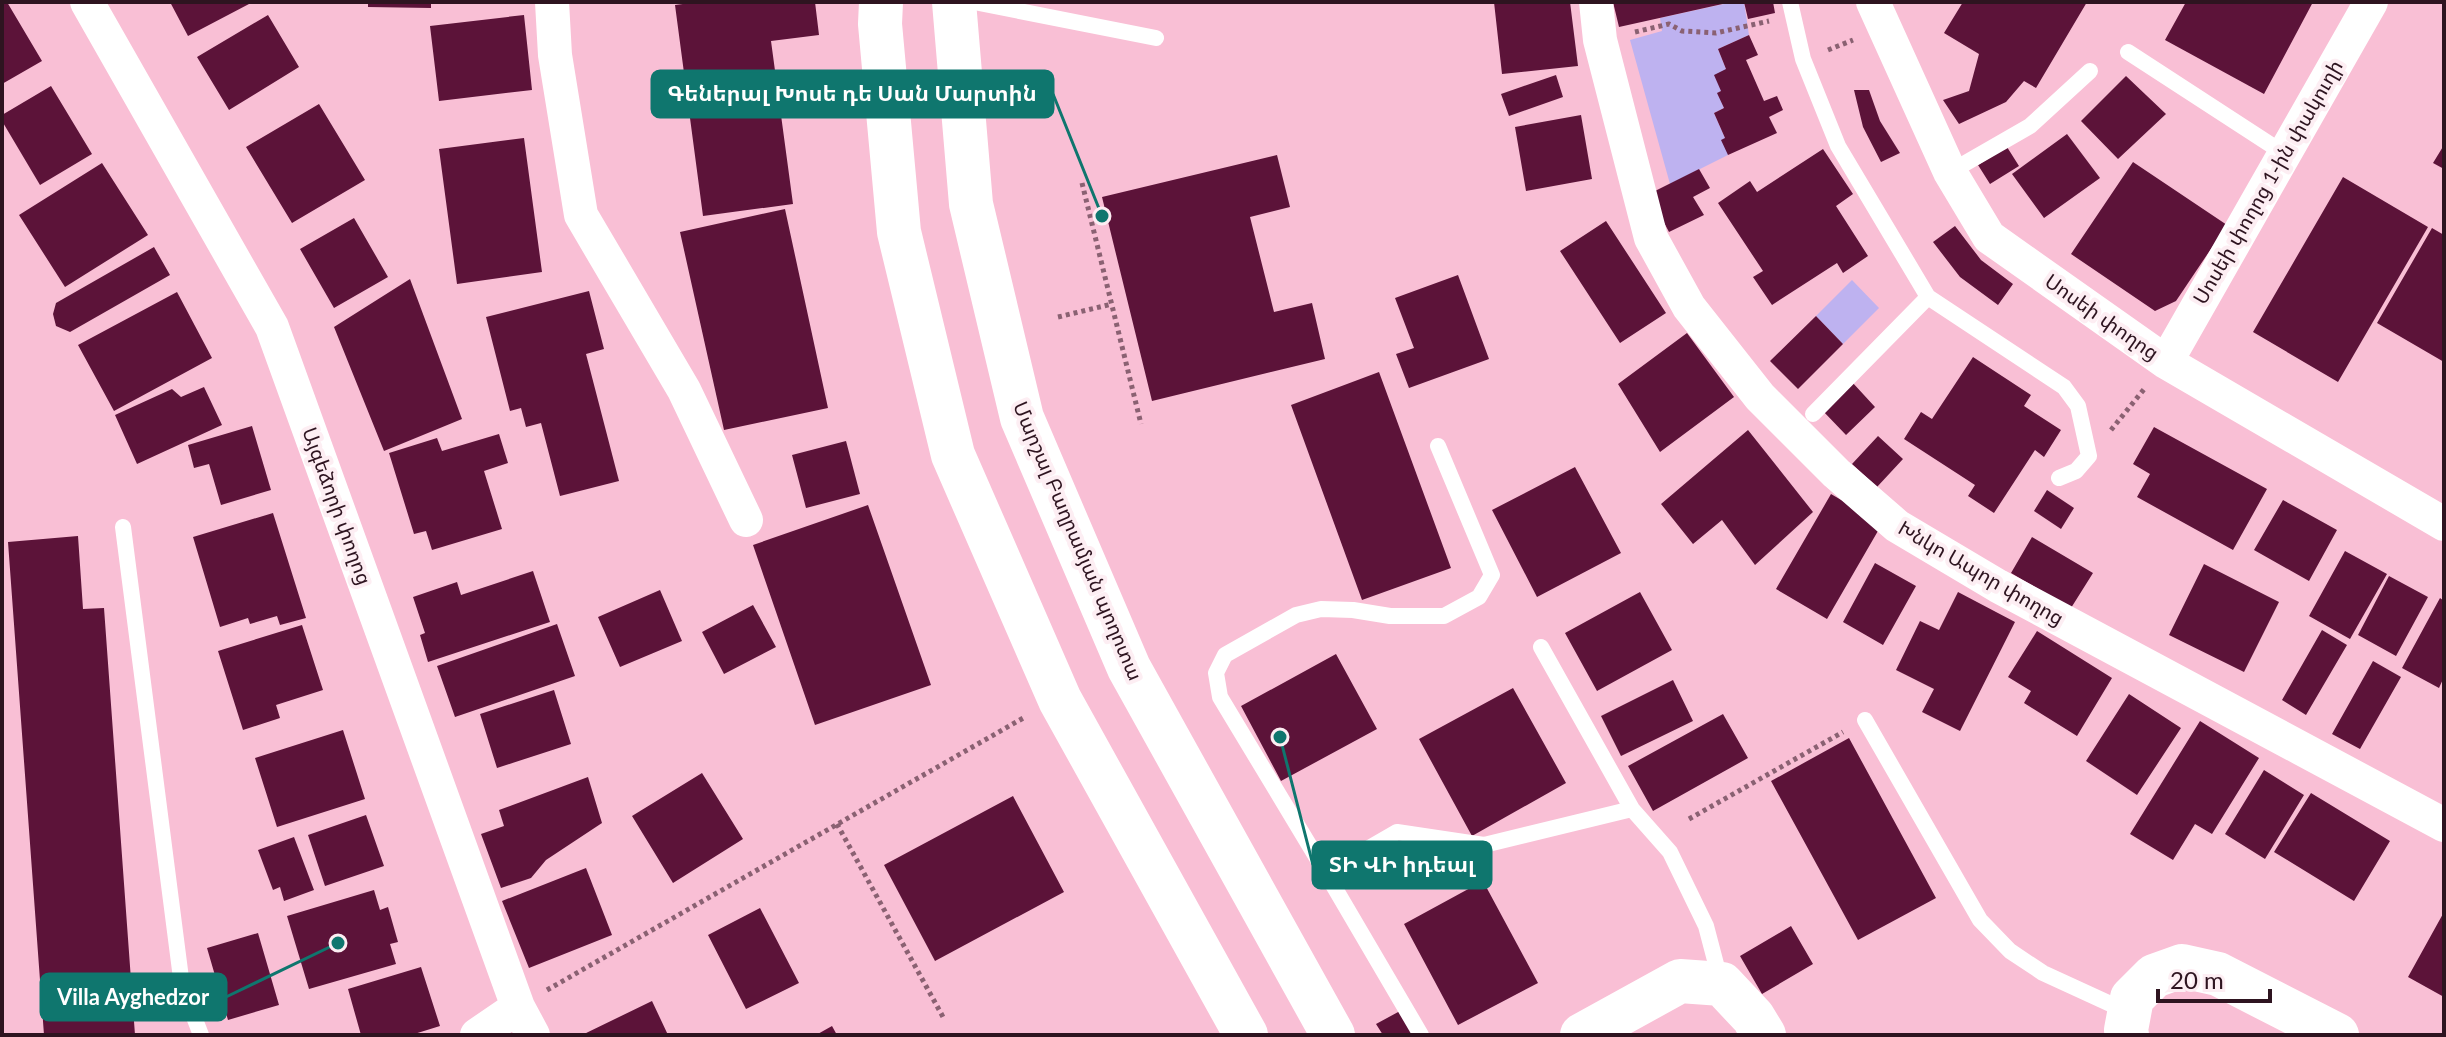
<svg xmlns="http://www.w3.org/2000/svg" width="2446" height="1037" font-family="Lato,'Noto Sans Armenian',sans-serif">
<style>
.green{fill:#beb2f0}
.building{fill:#5c1339}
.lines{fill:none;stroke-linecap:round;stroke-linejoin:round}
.path{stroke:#8a6172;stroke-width:5;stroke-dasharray:4 4;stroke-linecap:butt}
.lane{stroke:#fff;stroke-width:16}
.street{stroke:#fff;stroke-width:34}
.secondary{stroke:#fff;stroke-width:44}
.primary{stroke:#fff;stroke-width:44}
.labels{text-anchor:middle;stroke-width:8;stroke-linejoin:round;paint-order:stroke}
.street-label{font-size:20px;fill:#2e1420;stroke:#fdeef3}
.leader{fill:none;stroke:#0f766e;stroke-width:3}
.callout-dot{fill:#0f766e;stroke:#fdeef3;stroke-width:3}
.callout{fill:#0f766e;stroke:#0f766e;stroke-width:3}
.callout-label{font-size:22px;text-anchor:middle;font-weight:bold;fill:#fff}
</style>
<rect width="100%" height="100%" fill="#f9bfd5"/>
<path class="green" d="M1733,2H1744L1749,35L1718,49L1726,69L1721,91L1718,93L1724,108L1714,113L1725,138L1728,155L1670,184L1630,40L1662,31L1660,18Z
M1852,280L1879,308L1843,344L1816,316Z"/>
<path class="building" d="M2,2H7L42,61L2,84Z
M170,2H248L249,4L188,36Z
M368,2H431V8L368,7Z
M698,2H815L819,35L771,41L793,204L703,216L675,5Z
M1494,2H1570L1578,66L1502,74Z
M1613,2H1727V3L1619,27Z
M1744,2H1773L1775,13L1748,19Z
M1963,2H2087L2036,88L2024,81L2006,102L1959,124L1943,100L1969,91L1979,54L1944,33Z
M2186,2H2313L2264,94L2165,40Z
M268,15L299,67L229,110L197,57Z
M524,15L532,90L439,101L430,26Z
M1749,35L1758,55L1746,60L1764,101L1777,96L1783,110L1769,117L1777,133L1728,155L1721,140L1725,138L1714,113L1724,108L1717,93L1721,91L1714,75L1726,69L1718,49Z
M1556,75L1563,97L1509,116L1501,94Z
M2126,76L2166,114L2118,159L2081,121Z
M51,86L92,154L40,185L2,121V115Z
M1854,90H1869L1880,121L1900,153L1881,162L1863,127Z
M319,104L365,180L292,223L246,147Z
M1581,115L1592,179L1526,191L1515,127Z
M2067,134L2100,178L2044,218L2012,174Z
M524,138L542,272L457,284L439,149Z
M2444,145V169L2433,163Z
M2007,147L2019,166L1990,184L1978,165Z
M1823,149L1853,194L1836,206L1868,256L1843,273L1837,263L1772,305L1753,277L1763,271L1718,203L1750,181L1757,192Z
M1277,155L1290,207L1250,217L1274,312L1312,303L1325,359L1152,401L1102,197Z
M2133,162L2227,225L2176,301L2155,311L2071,254Z
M102,163L148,235L65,287L19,215Z
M1699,169L1710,188L1693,197L1704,215L1669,232L1649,194Z
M2343,177L2428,227L2338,382L2253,332Z
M785,209L828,408L724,430L680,232Z
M354,218L388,277L334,308L300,249Z
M1606,221L1666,313L1620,343L1560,251Z
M1955,226L1981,260L2013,284L1998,305L1960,277L1933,242Z
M2432,228L2444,235V362L2377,323Z
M154,247L170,275L70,332L56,326L53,314L56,303Z
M1458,275L1489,359L1409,388L1396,354L1414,348L1395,298Z
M410,279L462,419L384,451L334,327Z
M589,291L604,349L586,354L619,481L560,496L541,423L526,427L521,408L510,411L486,317Z
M177,292L212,358L114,411L78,345Z
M1816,316L1843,344L1798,389L1770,361Z
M1687,333L1734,397L1660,452L1618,384Z
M1973,357L2031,395L2024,406L2061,430L2044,457L2035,450L1994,513L1968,496L1975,485L1904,439L1921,412L1932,419Z
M1379,372L1451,568L1362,600L1291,405Z
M1852,382L1875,407L1846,435L1822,410Z
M204,387L222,425L137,464L115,415L172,389L181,397Z
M252,426L271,490L221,505L209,464L194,468L188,445Z
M2154,427L2267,489L2233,550L2137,497L2150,474L2133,464Z
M1748,430L1813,512L1755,565L1722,520L1693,544L1661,504Z
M499,434L508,463L484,471L502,529L432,550L426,531L414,534L389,453L437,438L442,451Z
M1878,436L1903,459L1877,487L1852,464Z
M846,441L860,494L806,508L792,455Z
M1575,467L1621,553L1537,597L1492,510Z
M2047,490L2074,508L2061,529L2034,511Z
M1831,494L1882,524L1827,619L1776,589Z
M2283,500L2337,530L2309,581L2254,550Z
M868,505L931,685L815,725L753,545Z
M273,513L306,618L280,625L277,616L250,624L248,618L220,627L193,537Z
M78,536L83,609L104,608L135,1035H44L8,542Z
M2032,537L2093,573L2071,608L2011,573Z
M2345,551L2387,574L2350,639L2309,616Z
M1875,563L1916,586L1883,645L1843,622Z
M2204,564L2279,602L2244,672L2169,635Z
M533,571L550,622L428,662L420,635L425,633L413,597L457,582L461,595Z
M2389,576L2428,597L2396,656L2358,635Z
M660,590L682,641L620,667L598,617Z
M1640,592L1672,650L1597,691L1565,633Z
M1958,592L2015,622L1960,731L1922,712L1934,689L1896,670L1920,621L1939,630Z
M2440,598L2444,601V677L2439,688L2402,668Z
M753,605L776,647L724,674L702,632Z
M557,624L575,676L455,717L437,666Z
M302,625L323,690L276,705L280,718L243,730L218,651Z
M2322,630L2347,645L2306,715L2282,700Z
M2037,631L2112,678L2077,736L2024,703L2031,691L2008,677Z
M1336,654L1377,729L1281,781L1241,706Z
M2373,661L2401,677L2360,749L2332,734Z
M1673,680L1693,721L1621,756L1601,716Z
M1513,688L1566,783L1472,836L1419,739Z
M554,690L571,744L497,768L480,714Z
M2129,694L2181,728L2137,795L2086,761Z
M1723,714L1748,758L1653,811L1628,766Z
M2200,721L2259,758L2212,834L2195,824L2173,860L2130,834Z
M343,730L365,799L277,827L255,758Z
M1849,738L1936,898L1858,940L1771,781Z
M2264,770L2304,795L2265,859L2225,834Z
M702,773L743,839L673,883L632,816Z
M588,777L602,823L546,860L531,878L501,888L481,834L504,826L499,810Z
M2311,793L2390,841L2354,901L2274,852Z
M1013,796L1064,892L935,961L884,865Z
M366,815L384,866L325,886L308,835Z
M294,837L314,890L284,901L280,887L273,890L258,850Z
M586,868L612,935L529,968L502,901Z
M1483,881L1538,983L1458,1025L1404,924Z
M374,890L380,910L388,907L398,942L390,944L396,964L309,989L287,916Z
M760,908L799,983L746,1009L708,935Z
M2444,912V997L2408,977Z
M1791,926L1813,964L1762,994L1740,956Z
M258,933L279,1005L228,1020L207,948Z
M421,967L440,1026L411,1035H361L348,989Z
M652,1001L668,1035H582Z
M1400,1011L1413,1035H1383L1376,1024Z
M832,1026L837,1035H816Z"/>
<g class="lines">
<path class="path" d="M1635,32L1669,24L1682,31L1716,33L1769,21
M1828,50L1853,40
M1082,183L1141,424
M1058,317L1112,304
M2111,430L2145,388
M1689,819L1843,732
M837,824L943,1017
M547,990L1025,717"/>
<path class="lane" d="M974,2L1156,38
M1790,2L1803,59L1838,146L1928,297L2064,387L2078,406L2089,456L2076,471L2059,478
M2128,52L2285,154
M1950,172L2030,126L2090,71
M1813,414L1928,297
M123,527L182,986L201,1035
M1541,647L1632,809L1670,852L1706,926L1721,983
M1865,720L1980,920L2010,951L2043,973L2128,1012
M1326,873L1220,697L1216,673L1225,655L1296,615L1321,609L1353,610L1390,616H1444L1479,597L1492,575L1438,446
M1421,1035L1326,873L1397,832L1484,845L1632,809"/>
<path class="street" d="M87,2L272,327L518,1007L533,1035
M552,2L555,55L581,215L684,390L746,520
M1596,2L1600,40L1651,238L1689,307L1760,397L1836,473L1897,526L1998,586L2444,825
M1873,2L1950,172L1989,237L2166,362L2444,524
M2166,362L2371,2
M477,1035L518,1007"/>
<path class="secondary" d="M1582,1035L1680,981L1722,984L1753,1017L1764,1035
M2127,1035L2126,1030L2132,998L2154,976L2182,966L2218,974L2337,1035"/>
<path class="primary" d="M881,2L880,24L899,232L953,455L1060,700L1246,1035
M954,2L971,204L1022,418L1129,668L1333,1035"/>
</g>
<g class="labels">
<g class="street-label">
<text transform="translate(2268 182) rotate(-60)" y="7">Սոսեի փողոց 1-ին փակուղի</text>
<text transform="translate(2102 317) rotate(35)" y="7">Սոսեի փողոց</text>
<text transform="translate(337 506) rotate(70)" y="7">Այգեձորի փողոց</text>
<text transform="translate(1078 541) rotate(67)" y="7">Մարշալ Բաղրամյան պողոտա</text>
<text transform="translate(1981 573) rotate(30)" y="7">Խնկո Ապոր փողոց</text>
</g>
</g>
<path class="leader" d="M1102 216L1053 94M1280 737L1313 865M338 943L226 997"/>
<g class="callout-dot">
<circle cx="1102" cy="216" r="8"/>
<circle cx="1280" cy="737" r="8"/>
<circle cx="338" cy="943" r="8"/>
</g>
<g class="callout">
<rect x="652" y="71" width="401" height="46" rx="8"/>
<rect x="1313" y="842" width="178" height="46" rx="8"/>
<rect x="41" y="974" width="185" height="46" rx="8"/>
</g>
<g class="callout-label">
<text x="852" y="101">Գեներալ Խոսե դե Սան Մարտին</text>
<text x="1402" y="872">ՏԻ ՎԻ իդեալ</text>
<text x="133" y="1005">Villa Ayghedzor</text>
</g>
<rect width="2446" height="1037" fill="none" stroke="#2e1420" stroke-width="8"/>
<path d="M2158 989v12h112v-12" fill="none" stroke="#2e1420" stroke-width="4"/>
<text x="2170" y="989" font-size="24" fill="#2e1420" stroke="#fdeef3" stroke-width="6" paint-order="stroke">20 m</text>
</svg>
